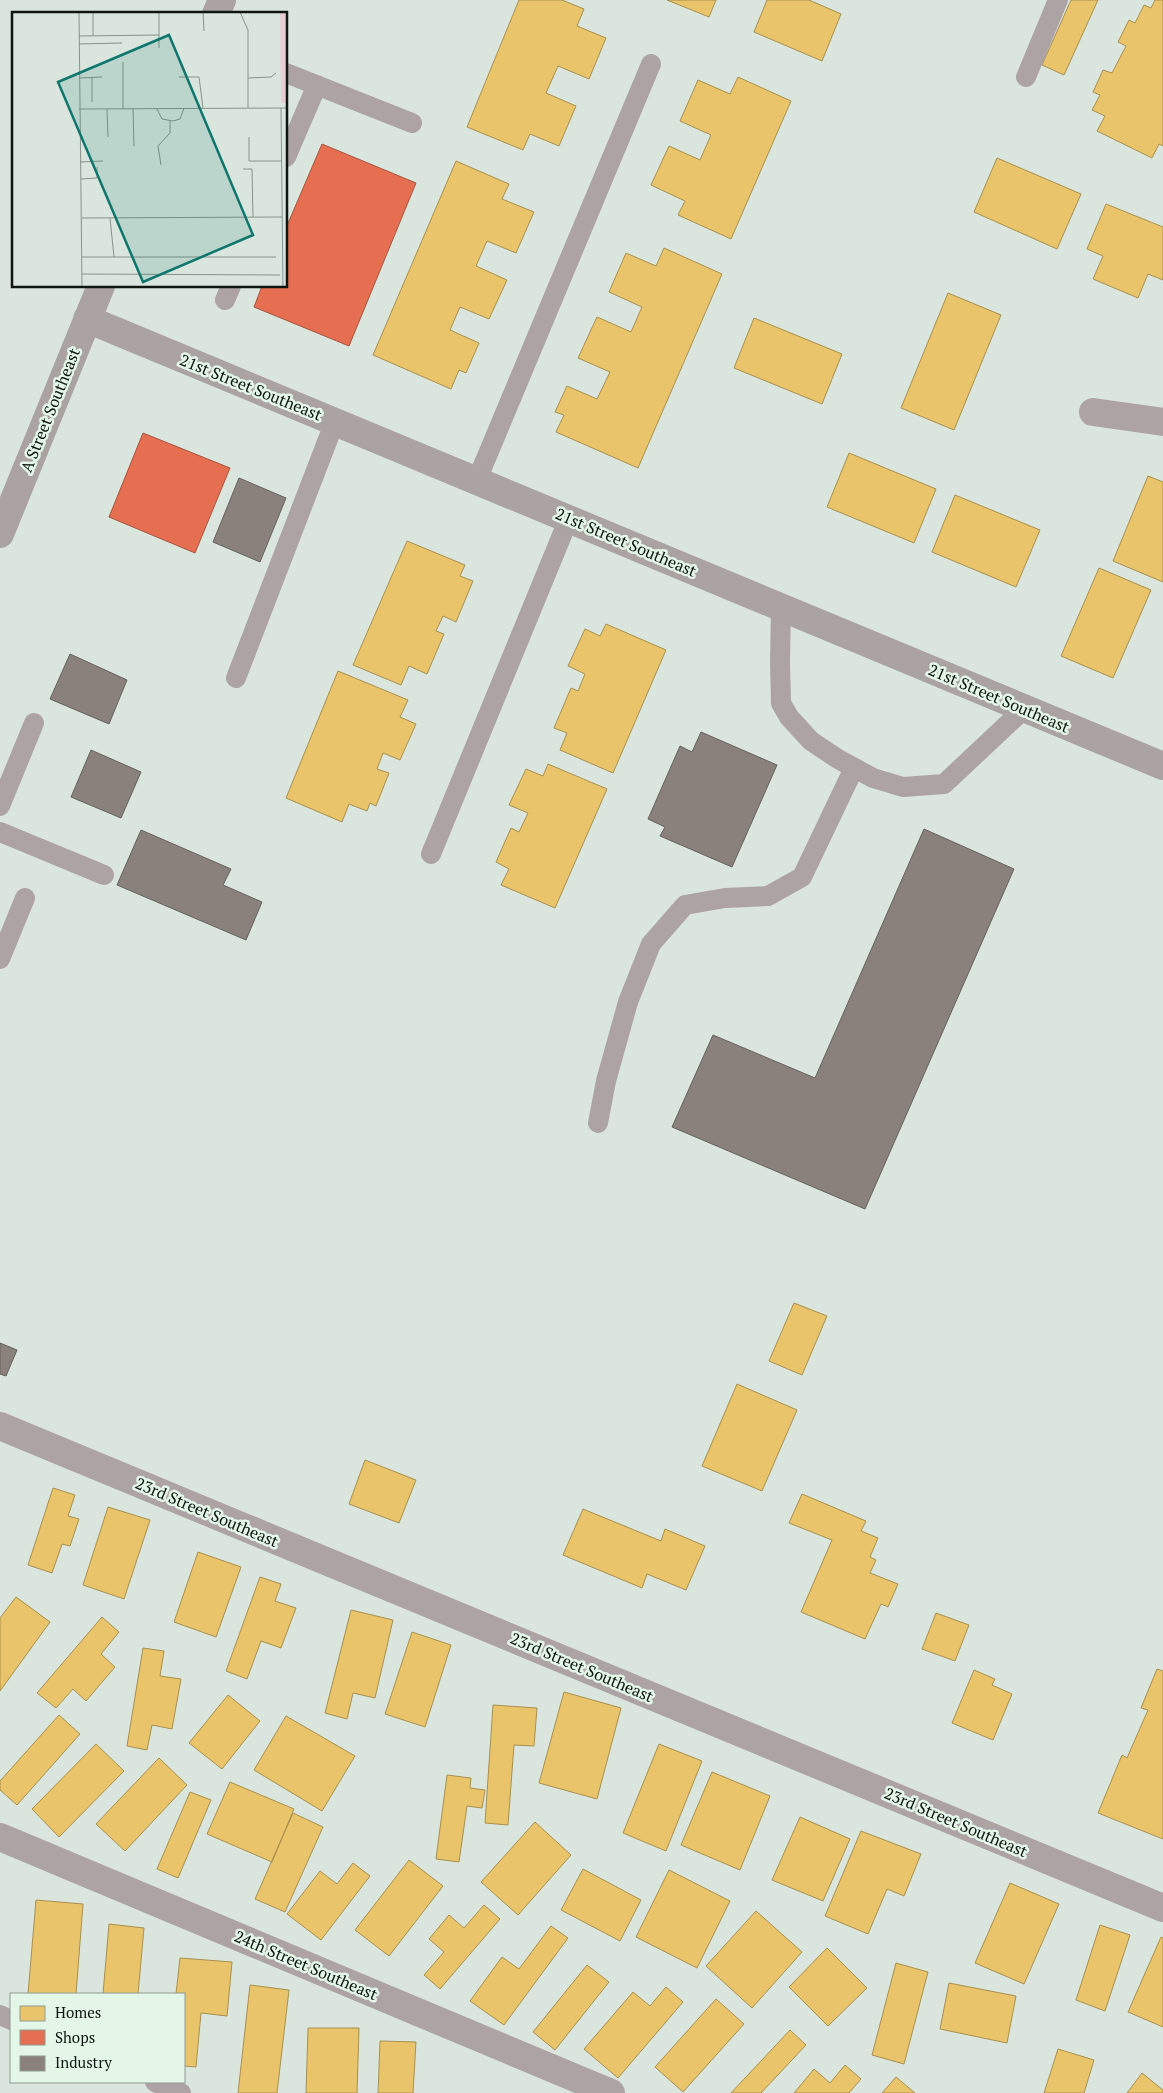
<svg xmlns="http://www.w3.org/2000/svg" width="1163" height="2093" font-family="'PT Serif',serif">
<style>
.homes{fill:#e9c46a;stroke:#a8904f}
.shops{fill:#e76f51;stroke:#a6543e}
.industry{fill:#8a817c;stroke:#65615c}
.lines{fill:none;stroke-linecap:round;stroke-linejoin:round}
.lane{stroke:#ada3a4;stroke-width:20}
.street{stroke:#ada3a4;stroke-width:28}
.secondary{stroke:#aba2a2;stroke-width:28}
.labels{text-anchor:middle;stroke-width:5;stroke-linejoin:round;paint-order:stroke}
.street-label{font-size:16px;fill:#0f1611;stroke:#e3f6e7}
.inset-road{fill:none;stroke:#89928b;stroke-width:1}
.view{fill:#0f766e;fill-opacity:0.15;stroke:#0f766e;stroke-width:2.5}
.inset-edge{fill:none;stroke:#0f1611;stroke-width:2.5}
</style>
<rect width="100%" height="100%" fill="#dae5dd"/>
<path class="homes" d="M519,0H562L584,9L577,26L606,38L589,79L558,66L546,93L576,106L559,146L530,134L523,150L467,127Z
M667,0H716L709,17Z
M767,0H809L841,14L822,61L754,32Z
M1071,0H1098L1064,75L1042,65Z
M1155,0H1163V146L1159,144L1152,158L1097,131L1105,116L1092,110L1100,95L1093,92L1103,70L1112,73L1126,46L1118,42L1129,20L1135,23L1144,5L1151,8Z
M738,77L791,101L731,239L678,215L685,201L651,185L669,146L700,160L711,135L680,121L698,80L730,94Z
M997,158L1081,194L1057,249L974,212Z
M456,161L509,184L502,199L534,212L516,253L487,241L476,266L507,280L489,319L460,307L450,330L479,343L466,373L459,370L451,389L373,355Z
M1106,204L1163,227V280L1148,274L1138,298L1093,279L1103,256L1087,249Z
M664,248L722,274L638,468L556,432L564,415L555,412L567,386L597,399L610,372L578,358L597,317L631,332L642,307L609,292L626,253L656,266Z
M948,293L1001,315L954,430L901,408Z
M754,318L842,354L822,404L734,368Z
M849,453L936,489L914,543L827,507Z
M1148,476L1163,482V582L1113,561Z
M955,495L1040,530L1016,587L932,552Z
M407,541L465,565L460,576L473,581L456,622L443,616L436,631L444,634L427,674L409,666L401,685L353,665Z
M1099,568L1151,590L1113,678L1061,656Z
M606,624L666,650L613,773L560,750L567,733L554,728L571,688L578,691L585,674L568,666L585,629L600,636Z
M338,671L408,700L400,717L416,724L400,760L383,753L377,769L389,773L376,806L370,803L367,811L349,804L342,822L286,798Z
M548,764L607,789L555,908L501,885L509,869L496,862L511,828L519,832L528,813L509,805L526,769L543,776Z
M794,1303L827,1316L802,1375L769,1361Z
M737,1384L797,1410L762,1491L702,1466Z
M365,1460L416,1480L399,1523L349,1504Z
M53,1488L75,1495L68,1516L79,1519L70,1546L62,1544L52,1573L28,1565Z
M802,1494L866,1521L861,1531L878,1538L870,1557L876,1560L870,1573L898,1584L888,1607L881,1604L865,1639L801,1612L832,1540L789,1523Z
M108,1507L150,1520L124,1599L83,1585Z
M583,1509L661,1541L665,1529L705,1546L686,1590L647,1574L642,1588L563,1555Z
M198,1552L241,1567L216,1637L174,1622Z
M260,1577L281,1584L275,1601L296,1608L281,1648L261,1641L247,1679L226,1671Z
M16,1597L50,1622L0,1691V1618Z
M351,1610L393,1620L375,1698L353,1693L347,1719L325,1713Z
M936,1613L969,1625L955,1661L922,1649Z
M102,1617L119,1632L101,1654L115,1667L86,1701L73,1689L56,1708L37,1693Z
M412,1632L451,1645L425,1727L385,1714Z
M143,1648L164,1651L160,1676L181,1679L172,1729L152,1725L147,1750L127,1746Z
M1157,1669L1163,1671V1839L1098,1813L1122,1755L1127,1758L1148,1710L1141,1708Z
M974,1670L995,1679L992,1685L1012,1694L993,1740L952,1723Z
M564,1692L621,1708L597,1799L539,1783Z
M228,1695L260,1721L222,1769L189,1743Z
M493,1705L537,1708L534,1746L514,1745L508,1825L485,1823Z
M59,1715L80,1734L17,1805L0,1790V1781Z
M286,1716L355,1756L322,1811L254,1770Z
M96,1744L124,1771L59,1837L32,1809Z
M659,1744L702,1761L666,1851L623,1833Z
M159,1758L187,1785L125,1851L96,1824Z
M712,1772L770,1796L740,1870L681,1845Z
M447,1775L471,1778L470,1788L485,1790L482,1808L467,1806L459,1862L436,1859Z
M230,1782L294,1809L272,1862L207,1834Z
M190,1792L211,1800L178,1878L157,1869Z
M293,1813L323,1827L285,1912L255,1899Z
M800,1817L850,1839L823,1901L772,1880Z
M535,1822L571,1855L518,1915L481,1882Z
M861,1831L921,1854L904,1896L887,1889L868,1934L825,1916Z
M409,1860L443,1886L389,1956L355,1930Z
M353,1863L370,1876L321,1940L287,1914L320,1871L337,1884Z
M583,1869L641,1900L620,1941L561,1910Z
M669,1870L730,1901L697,1968L636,1937Z
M1010,1883L1059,1904L1024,1984L975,1963Z
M36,1900L83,1904L76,1994H28Z
M484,1905L500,1919L440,1989L424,1975L444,1952L429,1939L449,1915L464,1928Z
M756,1911L802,1952L752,2008L706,1966Z
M109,1924L144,1928L138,1994H103Z
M1100,1925L1130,1935L1105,2011L1076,2000Z
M551,1926L568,1938L504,2025L470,2001L502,1957L519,1969Z
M1161,1937L1163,1938V2027L1128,2012Z
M827,1948L867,1988L828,2026L789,1987Z
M180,1958L232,1962L227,2016L201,2013L196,2067L184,2066V1994H176Z
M896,1963L928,1972L904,2064L872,2055Z
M587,1965L609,1982L555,2050L533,2032Z
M949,1983L1016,1996L1007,2043L940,2029Z
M250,1985L289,1990L277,2093H238Z
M666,1987L683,2002L618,2078L584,2049L633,1992L650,2006Z
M716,1999L744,2024L683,2092L655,2067Z
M308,2028H359L357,2093H306Z
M790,2030L806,2045L761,2093H731Z
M380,2041L416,2042L413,2093H378Z
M1058,2049L1094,2060L1084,2093H1044Z
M845,2065L861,2079L849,2093H794L814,2069L830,2083Z
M1142,2073L1163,2090V2093H1127Z
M896,2077L915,2093H882Z"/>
<path class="shops" d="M322,144L416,183L349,346L254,307L262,286H286V228Z
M143,433L230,468L195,553L109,517Z"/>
<path class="industry" d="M239,478L286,498L260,562L213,542Z
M70,654L127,680L109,724L50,699Z
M701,732L777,765L732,867L660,836L665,827L648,819L680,746L692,752Z
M91,750L141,772L121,818L71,797Z
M924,829L1014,869L865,1209L672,1127L713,1035L815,1078Z
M141,830L231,869L223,885L262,902L246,940L117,885Z
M0,1343L17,1350L6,1376L0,1374Z"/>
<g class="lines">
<path class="lane" d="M286,73L412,123
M1026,77L1058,0
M286,157L317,85
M225,300L231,286
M477,480L651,64
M781,606L780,663L781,703L789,717L811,741L838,759L873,778L903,787L944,784L1025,708
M236,678L335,421
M0,806L34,723
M0,832L104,875
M431,854L569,518
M0,959L25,898
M598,1123L606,1081L628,1002L651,944L685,905L725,898L768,896L802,877L854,768
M0,2015L11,2020
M155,2082L181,2093"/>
<path class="street" d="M1093,412L1163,422
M0,1426L1163,1908
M0,1837L611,2093"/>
<path class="secondary" d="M216,14L222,0
M87,319L1163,766
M0,534L101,286"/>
</g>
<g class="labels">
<g class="street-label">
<text transform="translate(251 387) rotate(22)" y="6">21st Street Southeast</text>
<text transform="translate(50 410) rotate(-68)" y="6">A Street Southeast</text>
<text transform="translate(626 542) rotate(23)" y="6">21st Street Southeast</text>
<text transform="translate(999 698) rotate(23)" y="6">21st Street Southeast</text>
<text transform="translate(207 1512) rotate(23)" y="6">23rd Street Southeast</text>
<text transform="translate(582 1667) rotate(23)" y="6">23rd Street Southeast</text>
<text transform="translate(956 1822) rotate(23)" y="6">23rd Street Southeast</text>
<text transform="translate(306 1965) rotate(23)" y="6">24th Street Southeast</text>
</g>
</g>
<g transform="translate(12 12)">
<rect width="275" height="275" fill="#dae5dd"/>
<path d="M268,0H275V91H269Z" fill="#e6ced2"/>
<path class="inset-road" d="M67,0L70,275M81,0V23M147,0V36M191,0L192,19M228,0L236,18V96M67,24L147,23M67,32L110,31M111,50V97M167,65H187L191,96M67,66L90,65M80,66V90M236,66L259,65L264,61M269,96L271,275M67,97L275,96M95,97L96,125M121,97L122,134M145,97L150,107L161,109L168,107L172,96M237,125V149H269M68,150L91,149M149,153L146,134L158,121V109M231,157H240L241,205M69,167L85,166V155M70,206L270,205M98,206L102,245M70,245H264M70,262L268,263"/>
<path class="view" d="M157,23L241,223L131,270L46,70Z"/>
<rect width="275" height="275" class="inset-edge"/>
</g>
<rect x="10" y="1993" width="175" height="90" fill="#e3f6e7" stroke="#8e9c91"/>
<rect x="20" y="2006" width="25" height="15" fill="#e9c46a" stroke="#8e9c91"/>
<text x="55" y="2018" font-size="15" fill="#0f1611">Homes</text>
<rect x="20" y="2030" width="25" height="15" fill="#e76f51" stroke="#8e9c91"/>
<text x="55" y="2043" font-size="15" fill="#0f1611">Shops</text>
<rect x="20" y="2056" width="25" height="15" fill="#8a817c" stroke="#8e9c91"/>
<text x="55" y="2068" font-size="15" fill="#0f1611">Industry</text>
</svg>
